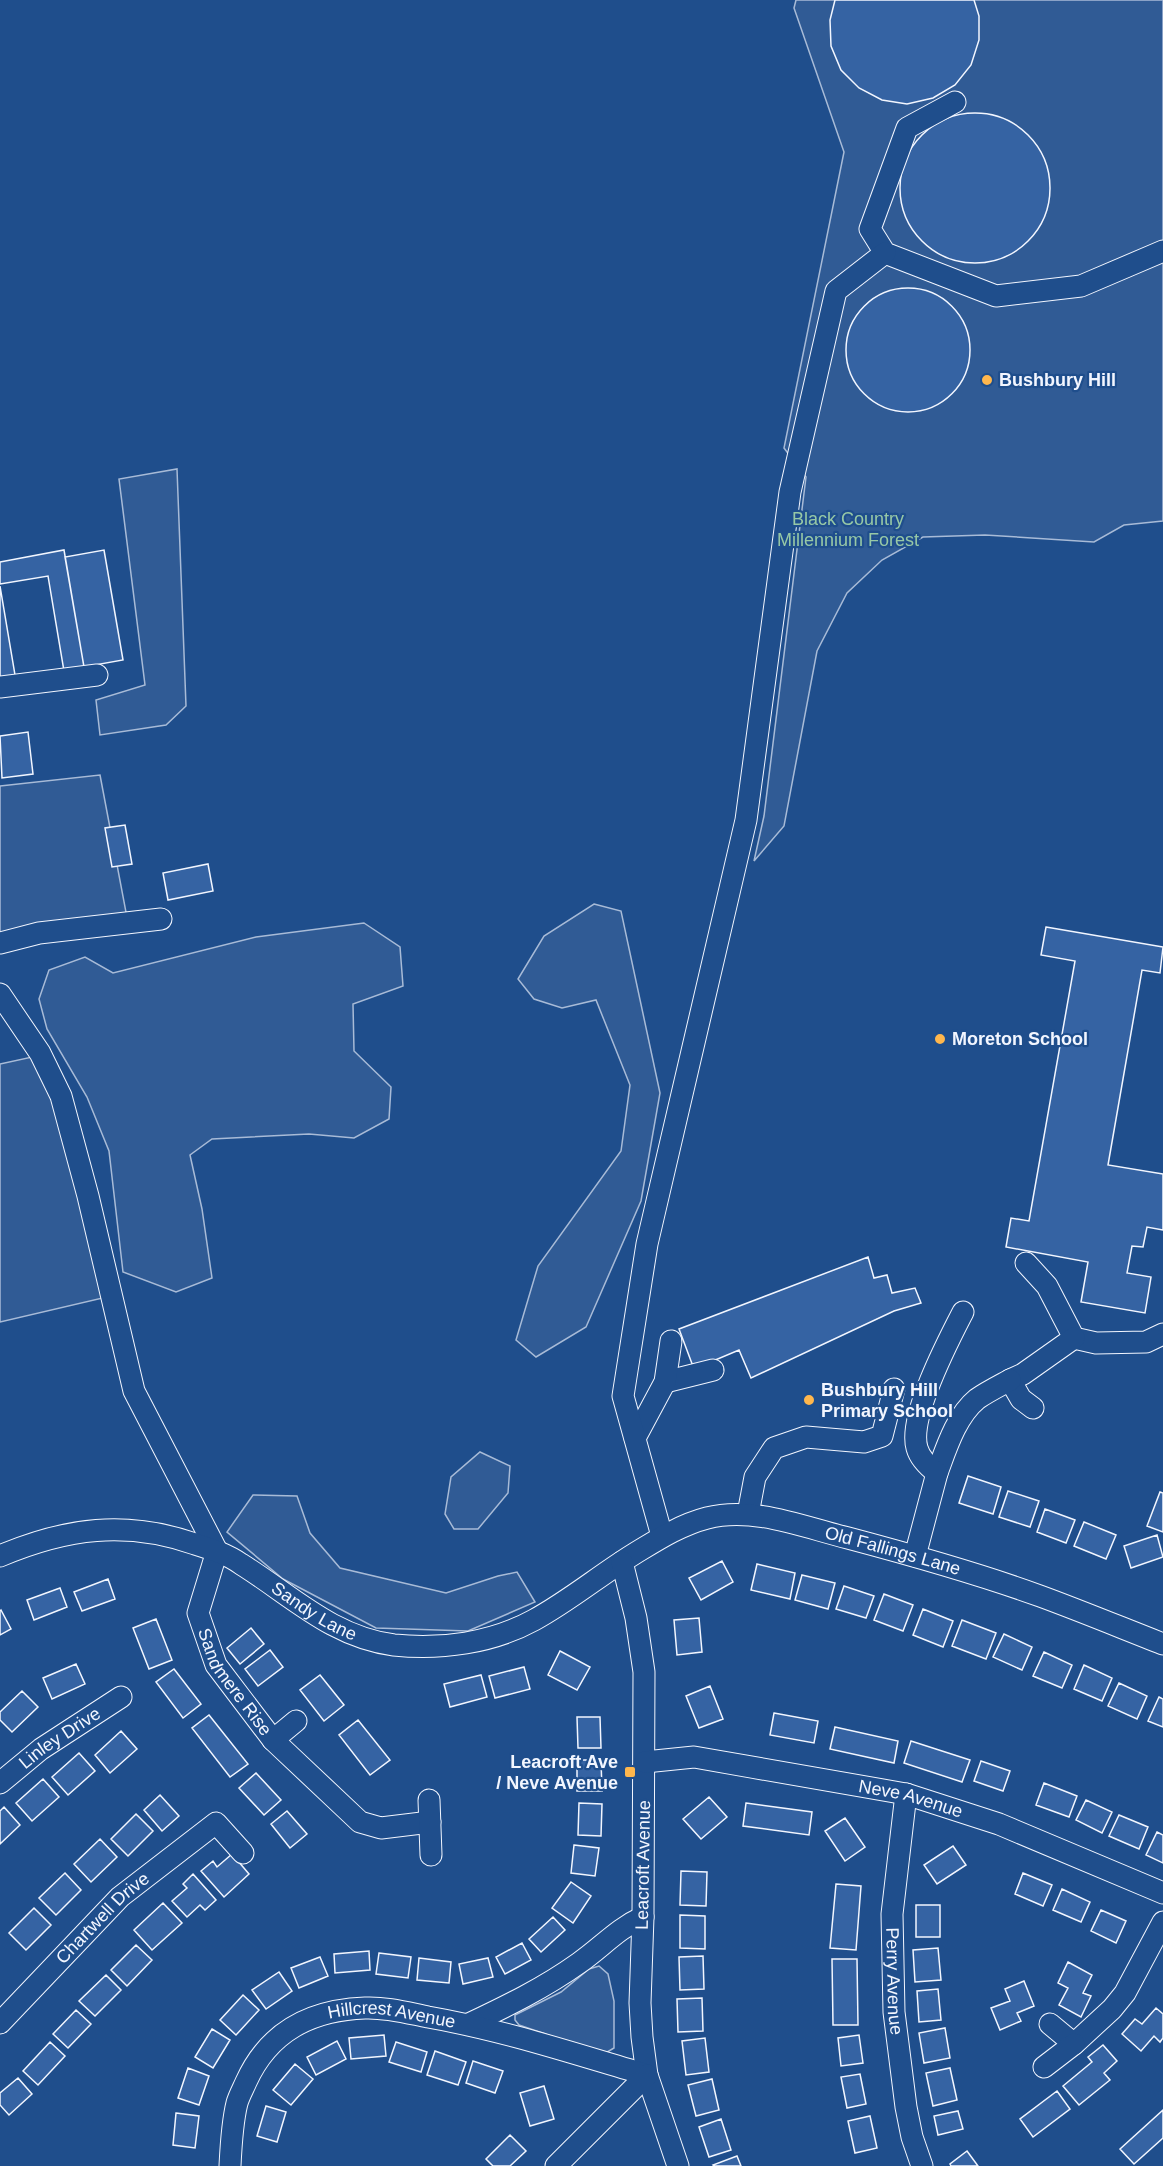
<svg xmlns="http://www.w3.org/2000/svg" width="1163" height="2166" font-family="Arial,sans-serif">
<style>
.built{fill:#305b95;stroke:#a8bbd7;stroke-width:1.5}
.building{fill:#3563a3;stroke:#f2f6ff;stroke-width:1.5}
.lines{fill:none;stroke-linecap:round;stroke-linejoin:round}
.minor-casing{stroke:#f2f6ff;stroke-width:23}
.minor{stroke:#1f4e8c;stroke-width:21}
.poi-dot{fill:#ffb74d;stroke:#1f4e8c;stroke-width:2}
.labels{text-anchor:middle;stroke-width:4.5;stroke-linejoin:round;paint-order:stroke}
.poi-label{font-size:18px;font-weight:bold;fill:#f2f6ff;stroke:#1f4e8c;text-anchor:start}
.park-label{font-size:18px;fill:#97c8a6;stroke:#1f4e8c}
.street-label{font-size:18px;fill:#f2f6ff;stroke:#1f4e8c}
</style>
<rect width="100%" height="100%" fill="#1f4e8c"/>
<path class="built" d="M796,0H1163V521L1124,525L1094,542L985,535L923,537L882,560L847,593L817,651L784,826L754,861L764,816L806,477L784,448L844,152L794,8Z
M177,469L186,706L166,725L100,735L96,700L145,685L119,479Z
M100,775L129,928L0,945V786Z
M594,904L621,911L660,1093L641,1201L586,1327L536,1357L516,1340L538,1266L621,1151L630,1085L596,1000L562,1008L534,999L518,979L544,936Z
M364,923L400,947L403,986L353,1004L354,1051L391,1087L389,1119L354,1138L309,1134L212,1139L190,1155L202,1209L212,1278L176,1292L123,1272L109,1151L87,1097L47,1029L39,999L49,970L85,957L113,973L256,937Z
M32,1057L55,1104L107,1297L0,1322V1064Z
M480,1452L510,1466L508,1493L478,1529H454L445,1514L451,1477Z
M253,1495L297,1496L310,1533L340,1568L446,1593L498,1576L517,1572L535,1602L468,1631L376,1628L283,1579L227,1532Z
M599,1966L608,1974L614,2001V2048L604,2054L519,2025L515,2020V2015L561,1992L589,1969Z"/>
<path class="building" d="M835,0H974L979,16V40L971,65L955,85L933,98L907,104L882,100L859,88L841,70L831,46L830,20Z
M900 188a75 75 0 1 1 150 0a75 75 0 1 1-150 0Z
M846 350a62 62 0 1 1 124 0a62 62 0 1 1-124 0Z
M64,550L84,667L64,671L48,576L0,584V562Z
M104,550L123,660L84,667L65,557Z
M0,586L15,675L0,678Z
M28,732L33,774L2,778L0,736Z
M125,825L132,864L112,867L105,828Z
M208,864L213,891L168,900L163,873Z
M1046,927L1163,947L1160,973L1142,970L1108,1165L1163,1174V1230L1147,1227L1143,1247L1132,1246L1127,1273L1151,1277L1145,1313L1081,1302L1088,1262L1006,1247L1011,1218L1029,1221L1075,961L1041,955Z
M868,1257L874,1278L887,1275L892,1293L915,1288L921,1303L894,1311L751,1378L739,1350L694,1369L679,1329Z
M968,1476L1001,1487L993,1514L959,1503Z
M1008,1491L1039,1501L1030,1527L999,1517Z
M1160,1492L1163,1493V1532L1147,1526Z
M1045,1509L1075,1520L1066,1543L1037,1532Z
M1084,1522L1116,1535L1106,1559L1074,1546Z
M1157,1535L1163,1557L1131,1568L1124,1546Z
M722,1561L733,1582L701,1600L689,1578Z
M757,1564L795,1573L790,1599L751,1590Z
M802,1575L835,1583L828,1609L795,1600Z
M108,1579L115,1599L82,1611L74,1592Z
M844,1586L874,1596L866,1618L836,1609Z
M60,1588L67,1607L34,1620L27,1600Z
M884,1594L913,1605L903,1631L874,1620Z
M923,1609L953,1621L943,1647L913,1635Z
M1,1610L11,1629L0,1635V1611Z
M699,1618L702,1652L677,1655L674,1620Z
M156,1619L172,1660L149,1669L133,1628Z
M962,1620L996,1633L986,1659L952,1646Z
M251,1628L264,1644L240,1664L227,1648Z
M1004,1634L1032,1647L1022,1670L993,1657Z
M270,1650L283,1667L258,1686L245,1669Z
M560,1651L590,1667L577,1690L548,1675Z
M1044,1652L1072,1665L1062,1688L1033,1676Z
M76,1664L85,1684L52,1699L43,1678Z
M1084,1665L1112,1678L1102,1701L1074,1689Z
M524,1667L530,1689L495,1698L489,1676Z
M174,1669L201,1704L183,1718L156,1682Z
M320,1675L344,1705L324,1721L300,1690Z
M481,1675L487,1697L450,1707L444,1684Z
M1119,1683L1147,1696L1137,1719L1108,1706Z
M710,1686L723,1719L699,1728L686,1696Z
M22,1691L38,1707L12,1732L0,1720V1712Z
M1159,1697L1163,1699V1727L1148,1721Z
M774,1713L818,1721L814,1743L770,1735Z
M209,1715L248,1764L230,1777L192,1728Z
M577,1717H600L601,1748H578Z
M358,1720L390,1760L370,1775L339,1735Z
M835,1727L898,1741L894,1763L830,1749Z
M121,1731L137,1749L110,1773L95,1755Z
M911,1741L970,1760L962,1782L904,1763Z
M79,1753L95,1771L68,1795L52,1777Z
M577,1760H601L602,1791H577Z
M981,1761L1010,1771L1003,1791L974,1781Z
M256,1773L281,1800L264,1815L239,1788Z
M43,1779L59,1797L32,1821L16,1803Z
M1044,1783L1077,1796L1069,1817L1036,1805Z
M160,1795L179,1816L162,1831L144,1810Z
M709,1797L727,1817L701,1839L683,1819Z
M1086,1800L1112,1812L1102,1833L1076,1820Z
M579,1803L602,1804L601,1836L578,1835Z
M746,1803L812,1812L809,1835L743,1826Z
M4,1807L20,1825L0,1844V1811Z
M287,1811L307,1834L290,1848L271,1824Z
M136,1814L153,1831L128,1856L111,1839Z
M1119,1815L1148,1827L1139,1849L1109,1836Z
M845,1818L865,1847L845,1861L825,1831Z
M1157,1832L1163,1835V1863L1146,1855Z
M100,1839L117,1857L91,1882L74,1864Z
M574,1845L599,1848L595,1876L571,1873Z
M953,1846L966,1865L937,1884L924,1865Z
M232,1854L249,1874L224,1897L201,1871L213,1861L217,1867Z
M681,1871L707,1872L706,1906L680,1905Z
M65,1873L81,1890L56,1915L39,1898Z
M1023,1873L1052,1885L1043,1906L1015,1894Z
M193,1874L216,1900L205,1910L200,1905L187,1917L172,1901L187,1888L183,1884Z
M571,1882L591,1896L573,1923L552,1908Z
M836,1884L861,1886L856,1950L830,1948Z
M1062,1889L1090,1902L1081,1922L1053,1910Z
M163,1903L182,1923L152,1950L134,1930Z
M916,1905H940V1937H916Z
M34,1908L51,1925L26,1950L9,1933Z
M1101,1910L1126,1921L1116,1943L1091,1931Z
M680,1915L705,1916V1949L680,1948Z
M553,1917L565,1930L541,1952L529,1939Z
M522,1943L531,1960L505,1974L496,1957Z
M136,1945L152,1960L127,1986L111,1970Z
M938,1948L941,1980L915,1982L913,1950Z
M369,1951L370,1970L335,1973L334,1954Z
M379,1953L411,1957L408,1978L376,1974Z
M703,1956L704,1989L680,1990L679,1957Z
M320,1957L328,1976L299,1988L291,1968Z
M419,1958L451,1962L449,1983L417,1980Z
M488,1958L493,1977L463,1984L459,1964Z
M832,1959H857L858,2025H833Z
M1068,1962L1092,1975L1083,1993L1091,1996L1081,2017L1059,2005L1068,1988L1058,1983Z
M279,1972L292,1991L266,2009L252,1990Z
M106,1975L121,1990L95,2016L79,2001Z
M1024,1981L1034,2006L1017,2013L1021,2021L1000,2030L991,2008L1010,2001L1005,1989Z
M938,1989L941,2020L919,2022L917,1991Z
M243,1995L259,2010L236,2035L220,2020Z
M702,1998L703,2031L678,2032L677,1999Z
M1156,2008L1163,2014V2038L1160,2042L1154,2036L1141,2051L1122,2034L1135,2019L1142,2024Z
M76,2010L91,2024L68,2048L53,2034Z
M945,2028L950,2058L924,2063L919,2033Z
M212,2029L230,2040L213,2068L195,2057Z
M384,2035L386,2056L351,2059L349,2038Z
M859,2035L863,2063L841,2066L838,2038Z
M705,2038L709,2072L686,2075L682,2041Z
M337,2041L346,2059L316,2075L307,2057Z
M50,2042L65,2056L38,2085L23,2071Z
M396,2042L427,2052L421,2072L389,2062Z
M1103,2045L1117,2061L1104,2073L1110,2080L1079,2105L1063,2086L1092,2062L1088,2057Z
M435,2051L466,2062L458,2085L427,2075Z
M473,2061L503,2071L495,2093L466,2083Z
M295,2064L313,2079L291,2105L273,2090Z
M188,2068L209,2076L199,2105L178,2098Z
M950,2068L957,2100L933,2106L926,2073Z
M860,2074L866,2104L847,2108L841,2077Z
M18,2078L32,2094L9,2115L0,2105V2093Z
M712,2079L719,2110L696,2116L688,2085Z
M544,2086L554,2119L530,2126L520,2093Z
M1057,2091L1070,2109L1033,2137L1020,2119Z
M266,2106L286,2112L277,2142L257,2136Z
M1163,2110V2138L1134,2164L1120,2149Z
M958,2111L963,2129L938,2135L934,2116Z
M176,2113L199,2116L195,2148L173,2145Z
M870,2116L877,2148L855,2153L848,2121Z
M721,2119L731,2150L709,2157L699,2127Z
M510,2135L526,2151L510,2166H493L486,2159Z
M967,2151L978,2166H951L950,2164Z
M737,2156L741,2166H714L713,2165Z"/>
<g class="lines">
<g class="minor-casing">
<g id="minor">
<path d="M955,102L907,128L870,229L885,253L996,296L1081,286L1163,251"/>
<path d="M0,687L97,675"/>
<path d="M0,943L39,933L161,919"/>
<path id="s1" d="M0,994L40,1053L61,1096L88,1196L134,1391L217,1551L198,1613L216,1665L273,1740L360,1822L381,1828L430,1822"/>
<path d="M1026,1263L1047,1286L1074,1338L1096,1343L1146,1342L1163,1334"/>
<path d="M665,1382L713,1370"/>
<path d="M1033,1408L1021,1399L1010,1380L1023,1374L1074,1338"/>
<path d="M635,1438L665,1382L671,1341"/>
<path d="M937,1473C946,1449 956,1416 977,1399C987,1392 999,1386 1010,1380"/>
<path d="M748,1514L755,1477L774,1448L806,1437L864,1442L882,1436L894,1389"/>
<path d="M662,1536L623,1396L647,1244L746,820L790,492L836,291L885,253"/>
<path id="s2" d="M0,1556C66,1528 126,1520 195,1544C211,1549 227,1554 241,1564C291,1595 332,1637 394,1645C441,1650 492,1643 534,1620C569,1601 600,1575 634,1554C657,1540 680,1525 707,1518C753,1506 803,1527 848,1538C912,1555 977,1573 1040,1596C1081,1611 1122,1628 1163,1644"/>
<path d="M915,1556L937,1473C929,1467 920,1459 917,1448C908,1417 948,1341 963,1312"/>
<path d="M622,1562L636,1618L644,1672L643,1917L640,2003L642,2037L647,2075L678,2166"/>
<path d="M273,1740L296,1721"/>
<path id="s3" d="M645,1762L694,1757L906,1794L999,1824L1163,1893"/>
<path id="s4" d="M0,1783L41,1749L121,1697"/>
<path id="s5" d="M906,1794L892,1914L894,2012L906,2107L912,2137L922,2166"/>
<path d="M429,1800L431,1855"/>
<path id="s6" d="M0,2023L120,1897L216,1823L243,1853"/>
<path d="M469,2024C507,2006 544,1988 579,1963C602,1947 617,1929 643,1917"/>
<path d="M1050,2024L1074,2044L1112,2009L1125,1993L1163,1922"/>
<path d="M1044,2067L1074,2044"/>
<path id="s7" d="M230,2166C231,2145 232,2123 237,2103C239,2096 243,2089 246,2082C269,2031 311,2010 365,2008C386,2007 408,2013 428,2017C503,2030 575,2054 647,2075"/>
<path d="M556,2166L647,2075"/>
</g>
</g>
<use href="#minor" class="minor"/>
</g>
<g class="poi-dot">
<circle cx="987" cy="380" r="6"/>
<circle cx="940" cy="1039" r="6"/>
<circle cx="809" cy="1400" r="6"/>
<rect x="624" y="1766" width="12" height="12" rx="3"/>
</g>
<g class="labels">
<g class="poi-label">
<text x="999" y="386">Bushbury Hill</text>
<text x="952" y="1045">Moreton School</text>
<text x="821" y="1396">Bushbury Hill<tspan x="821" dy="21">Primary School</tspan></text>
<text x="618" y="1768" text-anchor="end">Leacroft Ave<tspan x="618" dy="21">/ Neve Avenue</tspan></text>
</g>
<g class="park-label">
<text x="848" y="525">Black Country<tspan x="848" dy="21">Millennium Forest</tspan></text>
</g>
<g class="street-label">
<text dy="6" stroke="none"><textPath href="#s2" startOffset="962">Old Fallings Lane</textPath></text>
<text dy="6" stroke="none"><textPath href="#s2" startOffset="338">Sandy Lane</textPath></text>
<text dy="6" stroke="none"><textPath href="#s1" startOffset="747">Sandmere Rise</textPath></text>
<text dy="6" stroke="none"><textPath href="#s4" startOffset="75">Linley Drive</textPath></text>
<text dy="6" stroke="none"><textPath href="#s3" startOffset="270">Neve Avenue</textPath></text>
<text transform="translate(643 1865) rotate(-89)" y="6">Leacroft Avenue</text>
<text dy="6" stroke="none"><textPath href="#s6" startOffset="147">Chartwell Drive</textPath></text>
<text dy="6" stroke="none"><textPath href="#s5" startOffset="188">Perry Avenue</textPath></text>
<text dy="6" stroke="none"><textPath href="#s7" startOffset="262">Hillcrest Avenue</textPath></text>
</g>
</g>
</svg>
